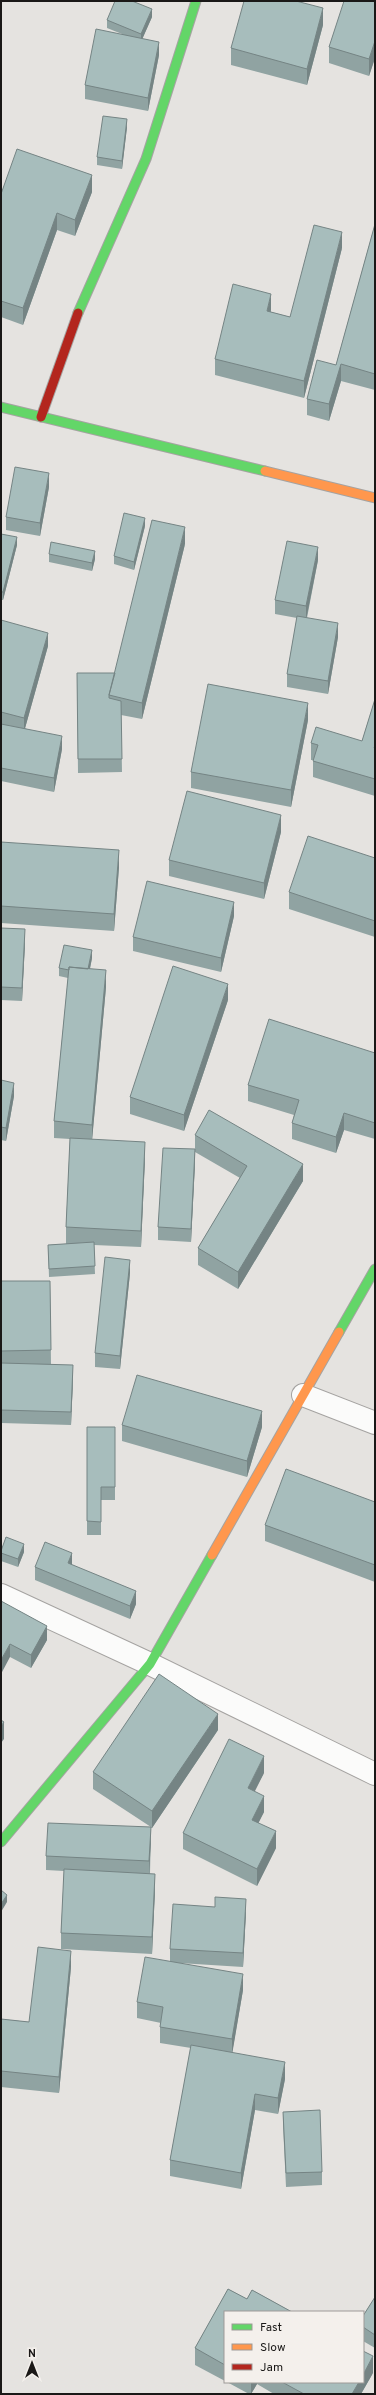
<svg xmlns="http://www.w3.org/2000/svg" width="376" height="2395" font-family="Overpass,sans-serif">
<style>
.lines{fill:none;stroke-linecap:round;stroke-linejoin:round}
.street-casing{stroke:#a5a3a1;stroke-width:24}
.fast-casing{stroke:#a5a3a1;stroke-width:11}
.slow-casing{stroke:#a5a3a1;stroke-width:11}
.jam-casing{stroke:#a5a3a1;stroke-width:11}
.street{stroke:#fbfbfa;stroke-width:22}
.fast{stroke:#63d668;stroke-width:9}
.slow{stroke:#ff974d;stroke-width:9}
.jam{stroke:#b3261e;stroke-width:9}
.wall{fill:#90a3a2}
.shaded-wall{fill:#758484}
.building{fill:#a7bdbc;stroke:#758484}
</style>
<rect width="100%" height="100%" fill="#e5e3e0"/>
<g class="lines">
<g class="street-casing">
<path id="street" d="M303,1395L375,1423
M1,1595L150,1664L375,1774"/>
</g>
<g class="fast-casing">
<path id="fast" d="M78,313L146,159L196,1
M1,407L265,471
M339,1332L375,1269
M1,1842L150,1664L212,1555"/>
</g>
<g class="slow-casing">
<path id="slow" d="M265,471L375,498
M212,1555L339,1332"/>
</g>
<g class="jam-casing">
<path id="jam" d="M41,417L78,313"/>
</g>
<use href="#street" class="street"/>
<use href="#fast" class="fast"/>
<use href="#slow" class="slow"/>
<use href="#jam" class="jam"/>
</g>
<path class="wall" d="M375,1V58L369,76L329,63V47Z
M298,2L323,25L307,85L231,65V48Z
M152,17L142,39L159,55L148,111L85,99V85L122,34L107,28V20Z
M127,127L122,169L97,165V157Z
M92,192L75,236L57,230L23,325L1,317V194Z
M375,224V390L341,381L329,421L307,415V399L336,365Z
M342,248L304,398L215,375V359L271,310V312L290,317Z
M49,487L40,536L6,530V517Z
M145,526L134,570L114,564V556Z
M1,534L17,545L3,600H1Z
M185,544L142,719L121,715L122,772L78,773L77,673H115Z
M49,554L95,559L92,571L49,562Z
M318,560L307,618L338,637L328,694L287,687V674L297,618L275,614V600Z
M1,620L48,646L25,728L62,749L54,792L1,781Z
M375,699V796L313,777V760H311V743L362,741Z
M308,720L291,807L191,788V772Z
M281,832L264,899L169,876V860Z
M1,842L119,867L114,931L1,923Z
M375,858V937L289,909V892Z
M234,916L221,972L133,951V937Z
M1,928L25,943L22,1001L1,1000Z
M92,958L90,969L106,987L92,1139L145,1158L141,1247L94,1245L95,1274L49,1277L48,1245L66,1244V1227L70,1139L54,1138V1121L68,978L59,976V968Z
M228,1000L184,1131L130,1114V1097Z
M375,1053V1139L344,1130L336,1153L292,1139V1123L294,1115L248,1101V1085Z
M1,1080L14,1096L6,1141L1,1140Z
M195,1135L303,1181L238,1289L198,1265V1248L240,1178L195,1152V1163L191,1242L158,1240V1227L195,1149Z
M130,1273L120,1369L95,1367V1353Z
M1,1281H50L51,1364L73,1379L71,1425L1,1423Z
M122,1425L262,1427L247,1477L122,1441Z
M87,1427H115V1500H101V1535H87Z
M375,1502V1582L265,1541V1525Z
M1,1551L24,1552L18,1567L1,1561Z
M72,1565L136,1604L130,1619L35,1580V1567Z
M1,1601L47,1640L31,1668L10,1657Z
M218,1730L152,1828H151L150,1874L155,1890L152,1954L61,1949V1933L64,1871L46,1870V1856L151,1827L93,1789V1772Z
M264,1773L254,1791L264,1812L258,1823L276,1848L257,1886L183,1849V1833Z
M246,1912L243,1967L179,1963L243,1990L232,2053L285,2079L278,2114L255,2110L241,2189L170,2176V2160L191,2048L160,2043V2027L161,2023L137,2018V2002L170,1962V1949Z
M71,1967L59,2093L1,2087V2019L29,2022Z
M283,2112L322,2172V2185L286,2187L283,2125Z
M228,2289L247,2299L252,2290L292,2312H225V2381L195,2365V2348Z
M375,2297V2348L363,2341V2316Z
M373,2373L361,2394H274L257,2384L251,2394H249L227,2382H363Z"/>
<path class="shaded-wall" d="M323,8V25L307,85V69Z
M152,9V17L141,42V34Z
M375,41V58L369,76V59Z
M159,42V55L148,111V98Z
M127,119V127L122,169V161Z
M92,175V192L75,236V220Z
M57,213V230L23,325V308Z
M342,232V248L304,398V381Z
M271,294V310L267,328V311Z
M341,364V381L329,421V404Z
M49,473V487L40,536V523Z
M145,518V526L134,570V562Z
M185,527V544L142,719V703Z
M17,537V545L3,600V592Z
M318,547V560L306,620V606Z
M95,551V559L92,571V563Z
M338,623V637L328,694V681Z
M48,633V646L24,732V718Z
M308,703V720L291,807V790Z
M62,736V749L54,792V778Z
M281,815V832L264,899V883Z
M119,850V867L114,931V914Z
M234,902V916L221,972V958Z
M25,929V943L22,1001V988Z
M92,950V958L87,982V974Z
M106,970V987L92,1141V1125Z
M228,984V1000L184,1131V1115Z
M14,1083V1096L6,1141V1128Z
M344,1113V1130L336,1153V1137Z
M145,1142V1158L141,1247V1231Z
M195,1149V1163L191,1242V1229Z
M303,1164V1181L238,1289V1272Z
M130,1260V1273L120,1369V1356Z
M73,1365V1379L71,1425V1412Z
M262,1411V1427L247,1477V1461Z
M24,1544V1552L18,1567V1559Z
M72,1553V1567L68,1563Z
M136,1591V1604L130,1619V1606Z
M47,1626V1640L31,1668V1655Z
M10,1644V1657L1,1674V1660Z
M218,1714V1730L152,1828V1811Z
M4,1722V1739L1,1743V1726Z
M264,1756V1773L248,1805V1788Z
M264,1796V1812L252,1836V1820Z
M151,1827V1841L149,1875V1861Z
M276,1831V1848L257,1886V1869Z
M155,1874V1890L152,1954V1937Z
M7,1895V1902L1,1912V1904Z
M246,1899V1912L243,1967V1953Z
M71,1951V1967L59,2093V2077Z
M243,1974V1990L232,2055V2039Z
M285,2062V2079L278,2114V2098Z
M255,2094V2110L241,2189V2173Z
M373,2356V2373L361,2394H352L359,2382H363V2375Z
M251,2382H257V2384L251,2394Z"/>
<path class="building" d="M115,1H132L152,9L141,34L107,20Z
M244,1H296L323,8L307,69L231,48Z
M344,1H375V41L369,59L329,47Z
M96,29L159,42L148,98L85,85Z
M103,116L127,119L122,161L97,157Z
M17,149L92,175L75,220L57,213L23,308L1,301V194Z
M375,224V374L341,364L329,404L307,399L317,360L336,365Z
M314,225L342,232L304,381L215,359L233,284L271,294L267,311L290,317Z
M15,467L49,473L40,523L6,517Z
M124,513L145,518L134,562L114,556Z
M152,520L185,527L142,703L109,695Z
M1,534L17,537L3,592H1Z
M287,541L318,547L306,606L275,600Z
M51,542L95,551L92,563L49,554Z
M297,616L338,623L328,681L287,674Z
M1,620L48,633L24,718L1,712Z
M77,673H115L109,695V698L121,701L122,759H78Z
M208,684L308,703L291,790L191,772Z
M375,699V746L374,748H375V779L313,761L318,745L311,743L316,727L362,741Z
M1,724L62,736L54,778L1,768Z
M187,791L281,815L264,883L169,860Z
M308,836L375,858V921L289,892Z
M1,842L119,850L114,914L1,906Z
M147,881L234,902L221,958L133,937Z
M1,928L25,929L22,988L1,987Z
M64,945L92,950L88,969L69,967V970L59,968Z
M173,966L228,984L184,1115L130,1097Z
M69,967L106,970L92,1125L54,1121Z
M269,1019L375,1053V1123L344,1113L336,1137L292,1123L299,1100L248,1085Z
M1,1080L14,1083L6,1128L1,1127Z
M209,1110L303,1164L238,1272L198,1248L247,1166L195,1135Z
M70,1138L145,1142L141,1231L66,1227Z
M163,1148L195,1149L191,1229L158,1227Z
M94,1242L95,1266L49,1269L48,1245Z
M105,1257L130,1260L120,1356L95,1353Z
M1,1281H50L51,1350L1,1351Z
M1,1363L73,1365L71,1412L1,1410Z
M137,1375L262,1411L247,1461L122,1425Z
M87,1427H115V1487H101V1522L87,1521Z
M286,1469L375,1502V1565L265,1525Z
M6,1537L24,1544L18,1559L1,1553V1551Z
M45,1542L72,1553L68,1563L136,1591L130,1606L35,1567Z
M1,1601L47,1626L31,1655L10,1644L1,1660Z
M159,1674L218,1714L152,1811L93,1772Z
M1,1720L4,1722L1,1726Z
M229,1739L264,1756L248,1788L264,1796L252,1820L276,1831L257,1869L183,1833Z
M48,1823L151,1827L149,1861L46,1856Z
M64,1869L155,1874L152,1937L61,1933Z
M1,1890L7,1895L1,1904Z
M215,1897L246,1899L243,1953L170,1949L173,1904L215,1907Z
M38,1947L71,1951L59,2077L1,2071V2019L29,2022Z
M145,1957L243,1974L232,2039L160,2027L163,2007L137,2002Z
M191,2045L285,2062L278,2098L255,2094L241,2173L170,2160Z
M320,2110L322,2172L286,2173L283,2112Z
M228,2289L247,2299L252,2290L292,2312H225V2365L195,2348Z
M375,2297V2335L363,2327V2316Z
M363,2351L373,2356L363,2375Z
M282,2382H359L352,2394H304Z"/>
<rect width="376" height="2395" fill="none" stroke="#1a1817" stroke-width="4"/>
<rect x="224" y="2311" width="140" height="72" fill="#f4f0ec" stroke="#9d9a97"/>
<rect x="232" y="2324" width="20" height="6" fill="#63d668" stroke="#9d9a97"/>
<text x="260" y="2331" font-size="12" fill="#1a1817">Fast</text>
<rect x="232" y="2344" width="20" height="6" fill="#ff974d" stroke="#9d9a97"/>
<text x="260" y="2351" font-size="12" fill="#1a1817">Slow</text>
<rect x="232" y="2364" width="20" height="6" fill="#b3261e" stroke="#9d9a97"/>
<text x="260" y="2371" font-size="12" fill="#1a1817">Jam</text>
<g transform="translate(32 2363)" stroke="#f4f0ec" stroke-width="3" paint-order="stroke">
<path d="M0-3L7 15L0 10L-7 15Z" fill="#1a1817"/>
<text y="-6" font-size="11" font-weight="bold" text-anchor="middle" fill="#1a1817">N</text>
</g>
</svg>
